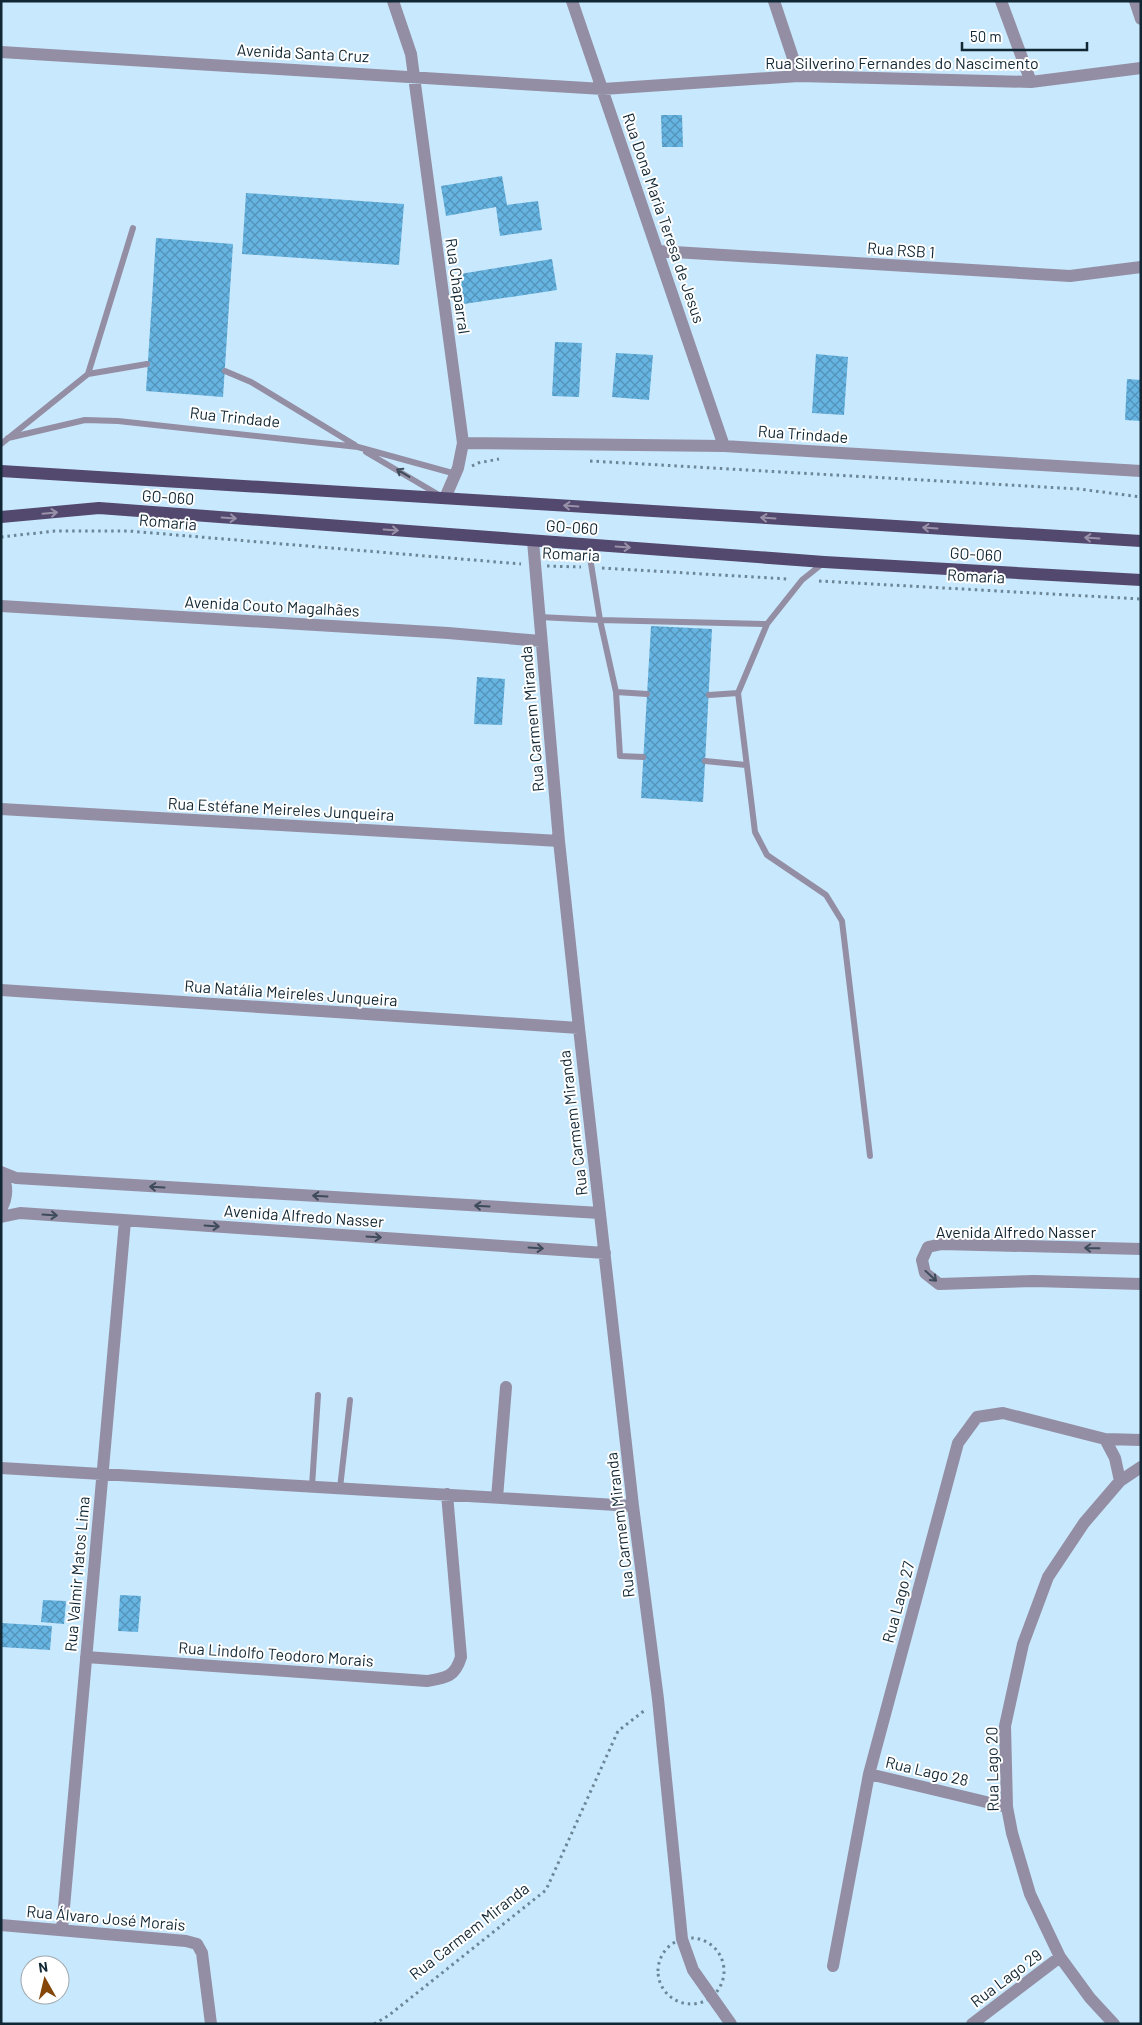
<svg xmlns="http://www.w3.org/2000/svg" width="1142" height="2025" font-family="Barlow,sans-serif">
<style>
.building{fill:url(#building-cross-hatch)}
.lines{fill:none;stroke-linecap:round;stroke-linejoin:round}
.path{stroke:#6b8697;stroke-width:3;stroke-dasharray:2.5 4;stroke-linecap:butt}
.service{stroke:#938ea4;stroke-width:6}
.minor{stroke:#938ea4;stroke-width:12}
.primary{stroke:#53486e;stroke-width:12}
.oneway{stroke:#3e4b5b}
.oneway2{stroke:#9891a8}
.labels{text-anchor:middle;stroke-width:4;stroke-linejoin:round;paint-order:stroke}
.street-label{font-size:16px;fill:#112734;stroke:#fff}
</style>
<defs>
<pattern id="building-cross-hatch" width="8" height="8" patternUnits="userSpaceOnUse" patternTransform="scale(1.25)"><rect width="8" height="8" fill="#66b4e2"/><path d="M0 0l8 8M0 8l8-8" fill="none" stroke="#5392b8"/></pattern>
</defs>
<rect width="100%" height="100%" fill="#c8e8fd"/>
<path class="building" d="M661,115H682L683,147H662Z
M502,176L507,205L538,201L542,230L500,236L496,207L446,216L441,186Z
M246,193L404,204L399,265L242,254Z
M156,238L233,244L223,397L146,391Z
M552,259L557,290L464,304L460,274Z
M555,342L582,343L579,397L552,396Z
M616,353L653,355L649,400L612,397Z
M816,354L848,357L844,415L812,413Z
M1127,379L1141,380V421L1125,420Z
M651,626L712,629L703,802L641,798Z
M477,677L505,679L502,725L474,724Z
M120,1595L141,1596L138,1632L118,1631Z
M43,1600L66,1601L64,1624L41,1622Z
M1,1623L52,1626L50,1650L1,1647Z"/>
<g class="lines">
<path class="path" d="M590,461L1079,489L1141,497
M472,466L478,463L499,459
M1,537L55,531H129L521,564
M547,566L581,567
M602,568L788,579
M819,581L1141,599
M658 1971a33 33 0 1 1 66 0a33 33 0 1 1-66 0Z
M374,2024L388,2016L546,1890L618,1731L645,1710"/>
<path class="service" d="M225,371L251,382L355,445
M88,374L133,228
M8,438L85,420L118,421L358,447L456,474
M1,444L88,374L147,364
M366,452L439,495
M588,545L600,620L616,692L647,694
M539,617L600,620L767,624
M616,692L620,756L643,757
M738,693L755,832L767,855L826,895L842,921L870,1156
M709,695L738,693L767,624L802,580L822,564
M705,761L746,765
M312,1486L318,1395
M340,1488L350,1400"/>
<path class="minor" d="M393,1L411,54L463,443L458,468L445,498
M572,1L724,446
M774,1L799,76
M1001,1L1031,82
M1135,1L1141,19
M1,52L603,89L799,76L1031,82L1141,68
M658,251L1070,276L1141,267
M463,443L724,446L1141,471
M533,541L559,841L579,1028L633,1506L658,1699L682,1939L693,1970L731,2024
M1,606L448,633L541,641
M1,809L559,841
M1,990L579,1028
M1,1172L16,1178L600,1213
M1,1172C8,1185 8,1197 1,1209
M1,1217L20,1213L605,1253
M1141,1249L942,1244L928,1247L922,1260L925,1273L939,1284L1034,1281L1141,1284
M1105,1439L1115,1458L1120,1481
M1,1468L633,1506
M497,1498L506,1387
M86,1657L427,1681C446,1678 455,1677 461,1657L447,1494
M869,1774L1007,1807
M1,1925L186,1941L197,1944L202,1953L211,2024
M62,1930L125,1221
M833,1966L869,1774L958,1443L977,1417L1003,1413L1105,1439L1141,1440
M972,2024L1060,1957
M1114,2024L1090,1998L1060,1957L1030,1894L1012,1833L1007,1807L1005,1726L1023,1644L1048,1577L1084,1523L1120,1481L1141,1467"/>
<path class="primary" d="M1,471L1141,541
M1,517L99,508L824,562L1141,580"/>
</g>
<defs><path id="oneway-shaft" d="M-6 0H5M1.5-3L5.5 0L1.5 3" fill="none" stroke-width="1.6" stroke-linecap="round" stroke-linejoin="round" transform="scale(1.25)"/></defs>
<g class="oneway">
<use href="#oneway-shaft" transform="translate(403 473) rotate(-149)"/>
<use href="#oneway-shaft" transform="translate(157 1187) rotate(-177)"/>
<use href="#oneway-shaft" transform="translate(320 1196) rotate(-177)"/>
<use href="#oneway-shaft" transform="translate(482 1206) rotate(-177)"/>
<use href="#oneway-shaft" transform="translate(50 1215) rotate(4)"/>
<use href="#oneway-shaft" transform="translate(212 1226) rotate(4)"/>
<use href="#oneway-shaft" transform="translate(374 1237) rotate(4)"/>
<use href="#oneway-shaft" transform="translate(536 1248) rotate(4)"/>
<use href="#oneway-shaft" transform="translate(1092 1248) rotate(-179)"/>
<use href="#oneway-shaft" transform="translate(931 1276) rotate(43)"/>
</g>
<g class="oneway2">
<use href="#oneway-shaft" transform="translate(571 506) rotate(-176)"/>
<use href="#oneway-shaft" transform="translate(50 513) rotate(-5)"/>
<use href="#oneway-shaft" transform="translate(229 518) rotate(4)"/>
<use href="#oneway-shaft" transform="translate(768 518) rotate(-176)"/>
<use href="#oneway-shaft" transform="translate(930 528) rotate(-176)"/>
<use href="#oneway-shaft" transform="translate(391 530) rotate(4)"/>
<use href="#oneway-shaft" transform="translate(1092 538) rotate(-176)"/>
<use href="#oneway-shaft" transform="translate(623 547) rotate(4)"/>
</g>
<g class="labels">
<g class="street-label">
<text transform="translate(303 53) rotate(3)" y="6">Avenida Santa Cruz</text>
<text x="902" y="69">Rua Silverino Fernandes do Nascimento</text>
<text transform="translate(664 218) rotate(71)" y="6">Rua Dona Maria Teresa de Jesus</text>
<text transform="translate(901 250) rotate(4)" y="6">Rua RSB 1</text>
<text transform="translate(458 286) rotate(82)" y="6">Rua Chaparral</text>
<text transform="translate(235 417) rotate(6)" y="6">Rua Trindade</text>
<text transform="translate(803 434) rotate(4)" y="6">Rua Trindade</text>
<text transform="translate(168 497) rotate(4)" y="6">GO-060</text>
<text transform="translate(168 522) rotate(5)" y="6">Romaria</text>
<text transform="translate(572 527) rotate(4)" y="6">GO-060</text>
<text transform="translate(571 554) rotate(3)" y="6">Romaria</text>
<text transform="translate(976 554) rotate(3)" y="6">GO-060</text>
<text transform="translate(976 576) rotate(3)" y="6">Romaria</text>
<text transform="translate(272 606) rotate(3)" y="6">Avenida Couto Magalhães</text>
<text transform="translate(532 719) rotate(-95)" y="6">Rua Carmem Miranda</text>
<text transform="translate(281 809) rotate(3)" y="6">Rua Estéfane Meireles Junqueira</text>
<text transform="translate(291 993) rotate(4)" y="6">Rua Natália Meireles Junqueira</text>
<text transform="translate(573 1123) rotate(-97)" y="6">Rua Carmem Miranda</text>
<text transform="translate(304 1216) rotate(4)" y="6">Avenida Alfredo Nasser</text>
<text x="1016" y="1238">Avenida Alfredo Nasser</text>
<text transform="translate(620 1525) rotate(-97)" y="6">Rua Carmem Miranda</text>
<text transform="translate(77 1574) rotate(-85)" y="6">Rua Valmir Matos Lima</text>
<text transform="translate(898 1602) rotate(-75)" y="6">Rua Lago 27</text>
<text transform="translate(276 1654) rotate(4)" y="6">Rua Lindolfo Teodoro Morais</text>
<text transform="translate(992 1769) rotate(-91)" y="6">Rua Lago 20</text>
<text transform="translate(927 1771) rotate(13)" y="6">Rua Lago 28</text>
<text transform="translate(106 1918) rotate(5)" y="6">Rua Álvaro José Morais</text>
<text transform="translate(469 1931) rotate(-38)" y="6">Rua Carmem Miranda</text>
<text transform="translate(1006 1978) rotate(-37)" y="6">Rua Lago 29</text>
</g>
</g>
<rect width="1142" height="2025" fill="none" stroke="#112734" stroke-width="5"/>
<g transform="translate(45 1980) rotate(352)"><circle r="24" fill="#ffffff" stroke="#a0a9ae"/>
<path d="M0-4L9 19L0 12L-9 19Z" fill="#85460a"/>
<text y="-8" font-size="14" font-weight="bold" text-anchor="middle" fill="#112734">N</text>
</g>
<path d="M962 42v8h125v-8" fill="none" stroke="#112734" stroke-width="2.5"/>
<text x="970" y="42" font-size="15" fill="#112734" stroke="#ffffff" stroke-width="4" paint-order="stroke">50 m</text>
</svg>
